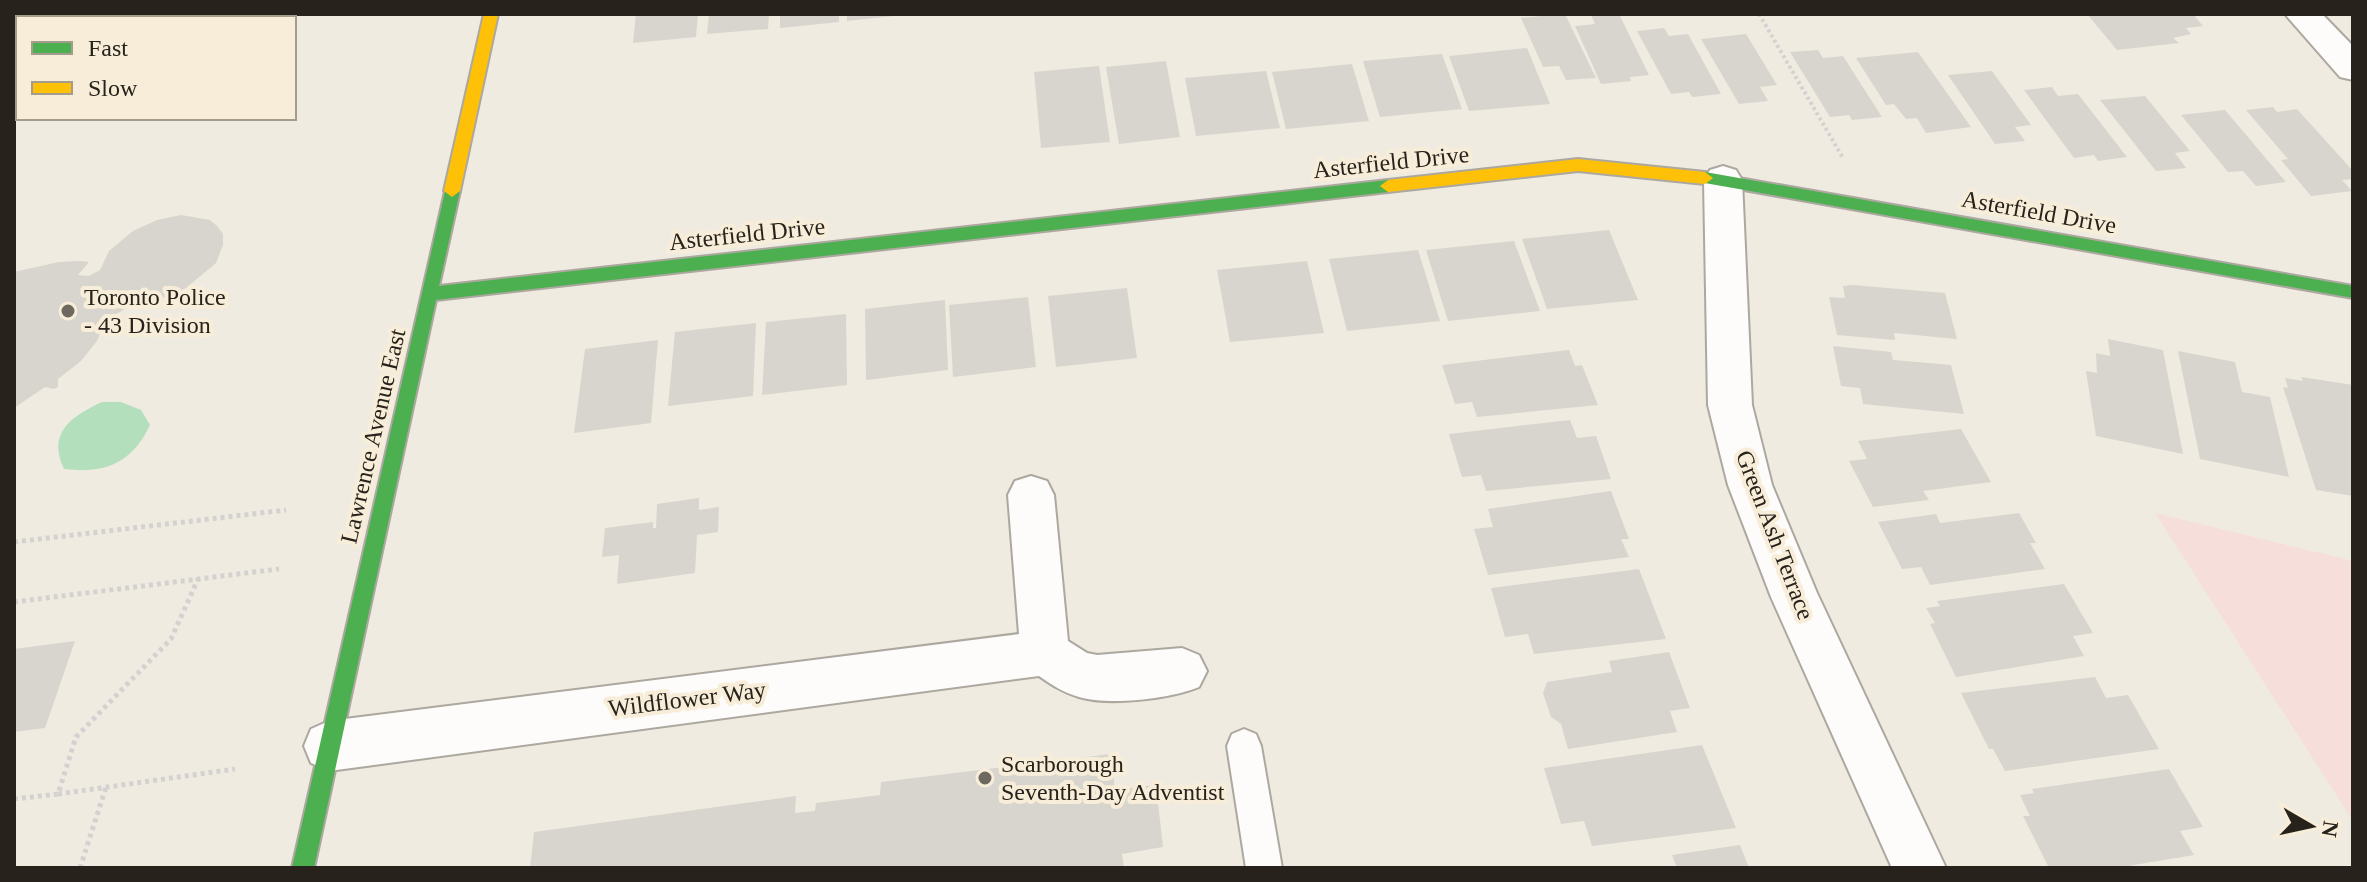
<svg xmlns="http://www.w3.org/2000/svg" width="2367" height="882" font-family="Georgia,serif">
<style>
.green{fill:#f6deda}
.water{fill:#b4dfbc}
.building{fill:#d7d5cd}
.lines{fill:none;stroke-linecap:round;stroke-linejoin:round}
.lane-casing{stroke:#aca8a0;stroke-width:4}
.street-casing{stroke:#aca8a0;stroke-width:4}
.fast-casing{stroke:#aca8a0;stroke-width:4}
.slow-casing{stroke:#aca8a0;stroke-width:4}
.path-far1{stroke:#d4d2d0;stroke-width:4;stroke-dasharray:3 3;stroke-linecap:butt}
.path{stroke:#d4d2d0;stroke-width:5;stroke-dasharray:4 4;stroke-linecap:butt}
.lane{fill:#fdfcfa;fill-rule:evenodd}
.street{fill:#fdfcfa;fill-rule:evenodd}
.fast{fill:#4caf50;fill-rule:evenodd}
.slow{fill:#ffc107;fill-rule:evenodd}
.poi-dot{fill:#6d6961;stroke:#f7edd9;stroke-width:3}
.labels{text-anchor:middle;stroke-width:8;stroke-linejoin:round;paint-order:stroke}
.street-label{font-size:24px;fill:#27231c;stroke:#f7edd9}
.poi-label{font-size:24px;fill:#27231c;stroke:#f7edd9;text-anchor:start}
</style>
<rect width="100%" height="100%" fill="#f0ebe0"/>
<path class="green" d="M2155,513L2353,561V821Z"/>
<path class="water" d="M102,402H121L141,410L150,425C132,463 105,474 64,469C47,433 70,417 102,402Z"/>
<path class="building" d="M14,14H42L39,18H18V51H14Z
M56,14H103V18H56Z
M636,14H698L696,37L633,43Z
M709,14H769L768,29L707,34Z
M780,14H839V22L780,28Z
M847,14H894V16L847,21Z
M1560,14H1565L1596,78L1566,80L1559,66L1543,67L1521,18Z
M1619,14L1649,75L1630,77L1631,81L1601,84L1575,26L1595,24L1591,15Z
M2087,14H2193L2203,26L2186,28L2191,34L2173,38L2179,43L2117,50Z
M1664,28L1669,36L1688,34L1721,94L1692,97L1689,92L1671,94L1637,31Z
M1746,34L1777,85L1760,87L1768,101L1739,104L1701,39Z
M1527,48L1550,104L1469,111L1449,56Z
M1818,50L1823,58L1843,56L1882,117L1852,120L1849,115L1830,117L1790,52Z
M1918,52L1971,127L1926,133L1917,118L1906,119L1894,104L1886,105L1856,58Z
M1442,54L1462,109L1380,117L1363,61Z
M1166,61L1180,137L1119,144L1106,67Z
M1352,64L1369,121L1286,129L1272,72Z
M1099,66L1110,142L1041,148L1034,72Z
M1266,71L1280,128L1196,136L1185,78Z
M1992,71L2031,125L2015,127L2025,141L1995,144L1948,75Z
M2052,87L2058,96L2078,94L2127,157L2098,161L2094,155L2074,158L2024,90Z
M2145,96L2190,151L2175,153L2186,168L2156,171L2100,100Z
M2273,107L2277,112L2297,109L2353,171V179L2342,180L2352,191L2311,196L2281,160L2288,159L2246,110Z
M2225,110L2286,182L2256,186L2243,171L2228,172L2181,115Z
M181,215L210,220L217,226L223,234V245L216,263L186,288L166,297L138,301L105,321L97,341L81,361L58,379V387L54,389L45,387L14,408V272L59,262L81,261L89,262L78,275L89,276L100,270L109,251L133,231L157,220Z
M1609,230L1638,300L1547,309L1522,239Z
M1514,241L1540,311L1448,321L1426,250Z
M1418,250L1440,321L1347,331L1329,259Z
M1307,261L1324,333L1230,342L1217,270Z
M1853,285L1945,293L1957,339L1894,333L1895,340L1837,335L1829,297L1845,298L1843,286Z
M1127,288L1137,358L1056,367L1048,296Z
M1028,297L1036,367L953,377L949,305Z
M945,300L948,370L866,380L865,309Z
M846,314L847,385L762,395L766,322Z
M756,323L753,396L668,406L675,332Z
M2108,339L2163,350L2183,454L2096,436L2086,371L2097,373L2096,353L2110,356Z
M658,340L651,423L574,433L585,349Z
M1833,346L1891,352L1893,360L1951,365L1964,414L1863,404L1860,388L1841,386Z
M1569,350L1575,366L1582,365L1598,405L1477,417L1472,402L1455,404L1442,365Z
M2178,351L2235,362L2242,392L2270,397L2289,477L2200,459Z
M2301,377L2353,385V496L2316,490L2283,387L2288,388L2285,378L2303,381Z
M1570,420L1577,438L1596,436L1611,479L1486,491L1481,475L1462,477L1449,434Z
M1961,429L1991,482L1923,491L1929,500L1873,507L1849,461L1867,459L1858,441Z
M1611,491L1629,539H1621L1629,557L1488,575L1474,529L1493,527L1488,509Z
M699,498V510L719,507L718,532L697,535L695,573L617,584L619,555L602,557L605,528L653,522V528H656L657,504Z
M2019,513L2036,543H2030L2045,569L1930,585L1921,567L1902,569L1878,522L1936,514L1940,523Z
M1639,569L1666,639L1534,654L1528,634L1505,637L1491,588Z
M2064,584L2093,633L2073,636L2084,656L1956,677L1930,624L1935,623L1926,608L1940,606L1937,601Z
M75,641L45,728L14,732V649Z
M1669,652L1690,708L1670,711L1677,732L1568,749L1561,724L1551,717L1543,693L1547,682L1612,672L1609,661Z
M2095,677L2106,698L2128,695L2159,749L2005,771L1993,749H1989L1961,693Z
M1702,745L1736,828L1592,846L1584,821L1561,824L1544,768Z
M1111,754L1115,790L1156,785L1163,847L1122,854L1124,868H530L534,832L796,796L795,813L815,811L816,803L880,795L881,782Z
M2169,769L2203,827L2180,831L2194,855L2116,868H2049L2023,816H2030L2020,795L2034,793L2032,789Z
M1740,845L1749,868H1677L1672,855Z"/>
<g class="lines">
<g class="lane-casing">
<path id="lane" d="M1244,729L1256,734L1261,746L1282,868H1246L1227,746L1232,734Z"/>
</g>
<g class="street-casing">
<path id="street" d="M2285,14H2322L2353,46V80L2340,77Z
M1723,166L1736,170L1742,180L1752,405L1772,485L1817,593L1946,868H1892L1771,597L1728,485L1708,405L1704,180L1710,170Z
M1031,476L1047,481L1054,495L1068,641L1087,653L1097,655L1182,648L1199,655L1207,671L1199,687C1170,699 1109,706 1079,697C1064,693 1052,685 1039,676L329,771L311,763L304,746L311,729L329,721L1019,634L1008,495L1015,481Z"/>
</g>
<g class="fast-casing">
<path id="fast" d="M1705,172L2353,286V298L1699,182L1697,178Z
M1388,180L1396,186L1388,192L436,300L314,868H292L446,187H458L460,191L439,286Z"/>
</g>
<g class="slow-casing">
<path id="slow" d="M484,14H498L460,191L452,197L444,191Z
M1578,159L1705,172L1713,178L1705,184L1578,171L1388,192L1380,186L1388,180Z"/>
</g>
<path class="path-far1" d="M1759,14L1843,158"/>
<path class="path" d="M14,542L286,510
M14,602L279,569
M58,794L235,769
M14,799L58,794L76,737L171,639L198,579
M80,868L106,787"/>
<use href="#lane" class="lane"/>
<use href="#street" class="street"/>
<use href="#fast" class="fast"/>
<use href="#slow" class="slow"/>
</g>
<g class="poi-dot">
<circle cx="68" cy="311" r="8"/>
<circle cx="985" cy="778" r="8"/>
</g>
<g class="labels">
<g class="street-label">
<text transform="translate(1391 162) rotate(-6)" y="8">Asterfield Drive</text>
<text transform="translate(2039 212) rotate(10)" y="8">Asterfield Drive</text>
<text transform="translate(747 234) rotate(-6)" y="8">Asterfield Drive</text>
<text transform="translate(373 436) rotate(-77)" y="8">Lawrence Avenue East</text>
<text transform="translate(1775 535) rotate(69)" y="8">Green Ash Terrace</text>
<text transform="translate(687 699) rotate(-7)" y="8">Wildflower Way</text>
</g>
<g class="poi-label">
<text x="84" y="305">Toronto Police<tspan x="84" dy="28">- 43 Division</tspan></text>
<text x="1001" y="772">Scarborough<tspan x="1001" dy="28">Seventh-Day Adventist</tspan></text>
</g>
</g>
<rect width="2367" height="882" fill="none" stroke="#27231c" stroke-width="32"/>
<rect x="16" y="16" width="280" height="104" fill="#f7edd9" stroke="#a49c8d" stroke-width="2"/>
<rect x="32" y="42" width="40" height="12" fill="#4caf50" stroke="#a49c8d" stroke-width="2"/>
<text x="88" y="56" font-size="24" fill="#27231c">Fast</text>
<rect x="32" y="82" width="40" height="12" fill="#ffc107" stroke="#a49c8d" stroke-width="2"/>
<text x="88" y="96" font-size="24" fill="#27231c">Slow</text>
<g transform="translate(2311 826) rotate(99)" stroke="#f7edd9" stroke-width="6" paint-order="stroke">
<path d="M0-6L14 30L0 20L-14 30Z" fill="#27231c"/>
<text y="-12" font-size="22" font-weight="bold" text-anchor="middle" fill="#27231c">N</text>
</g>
</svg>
